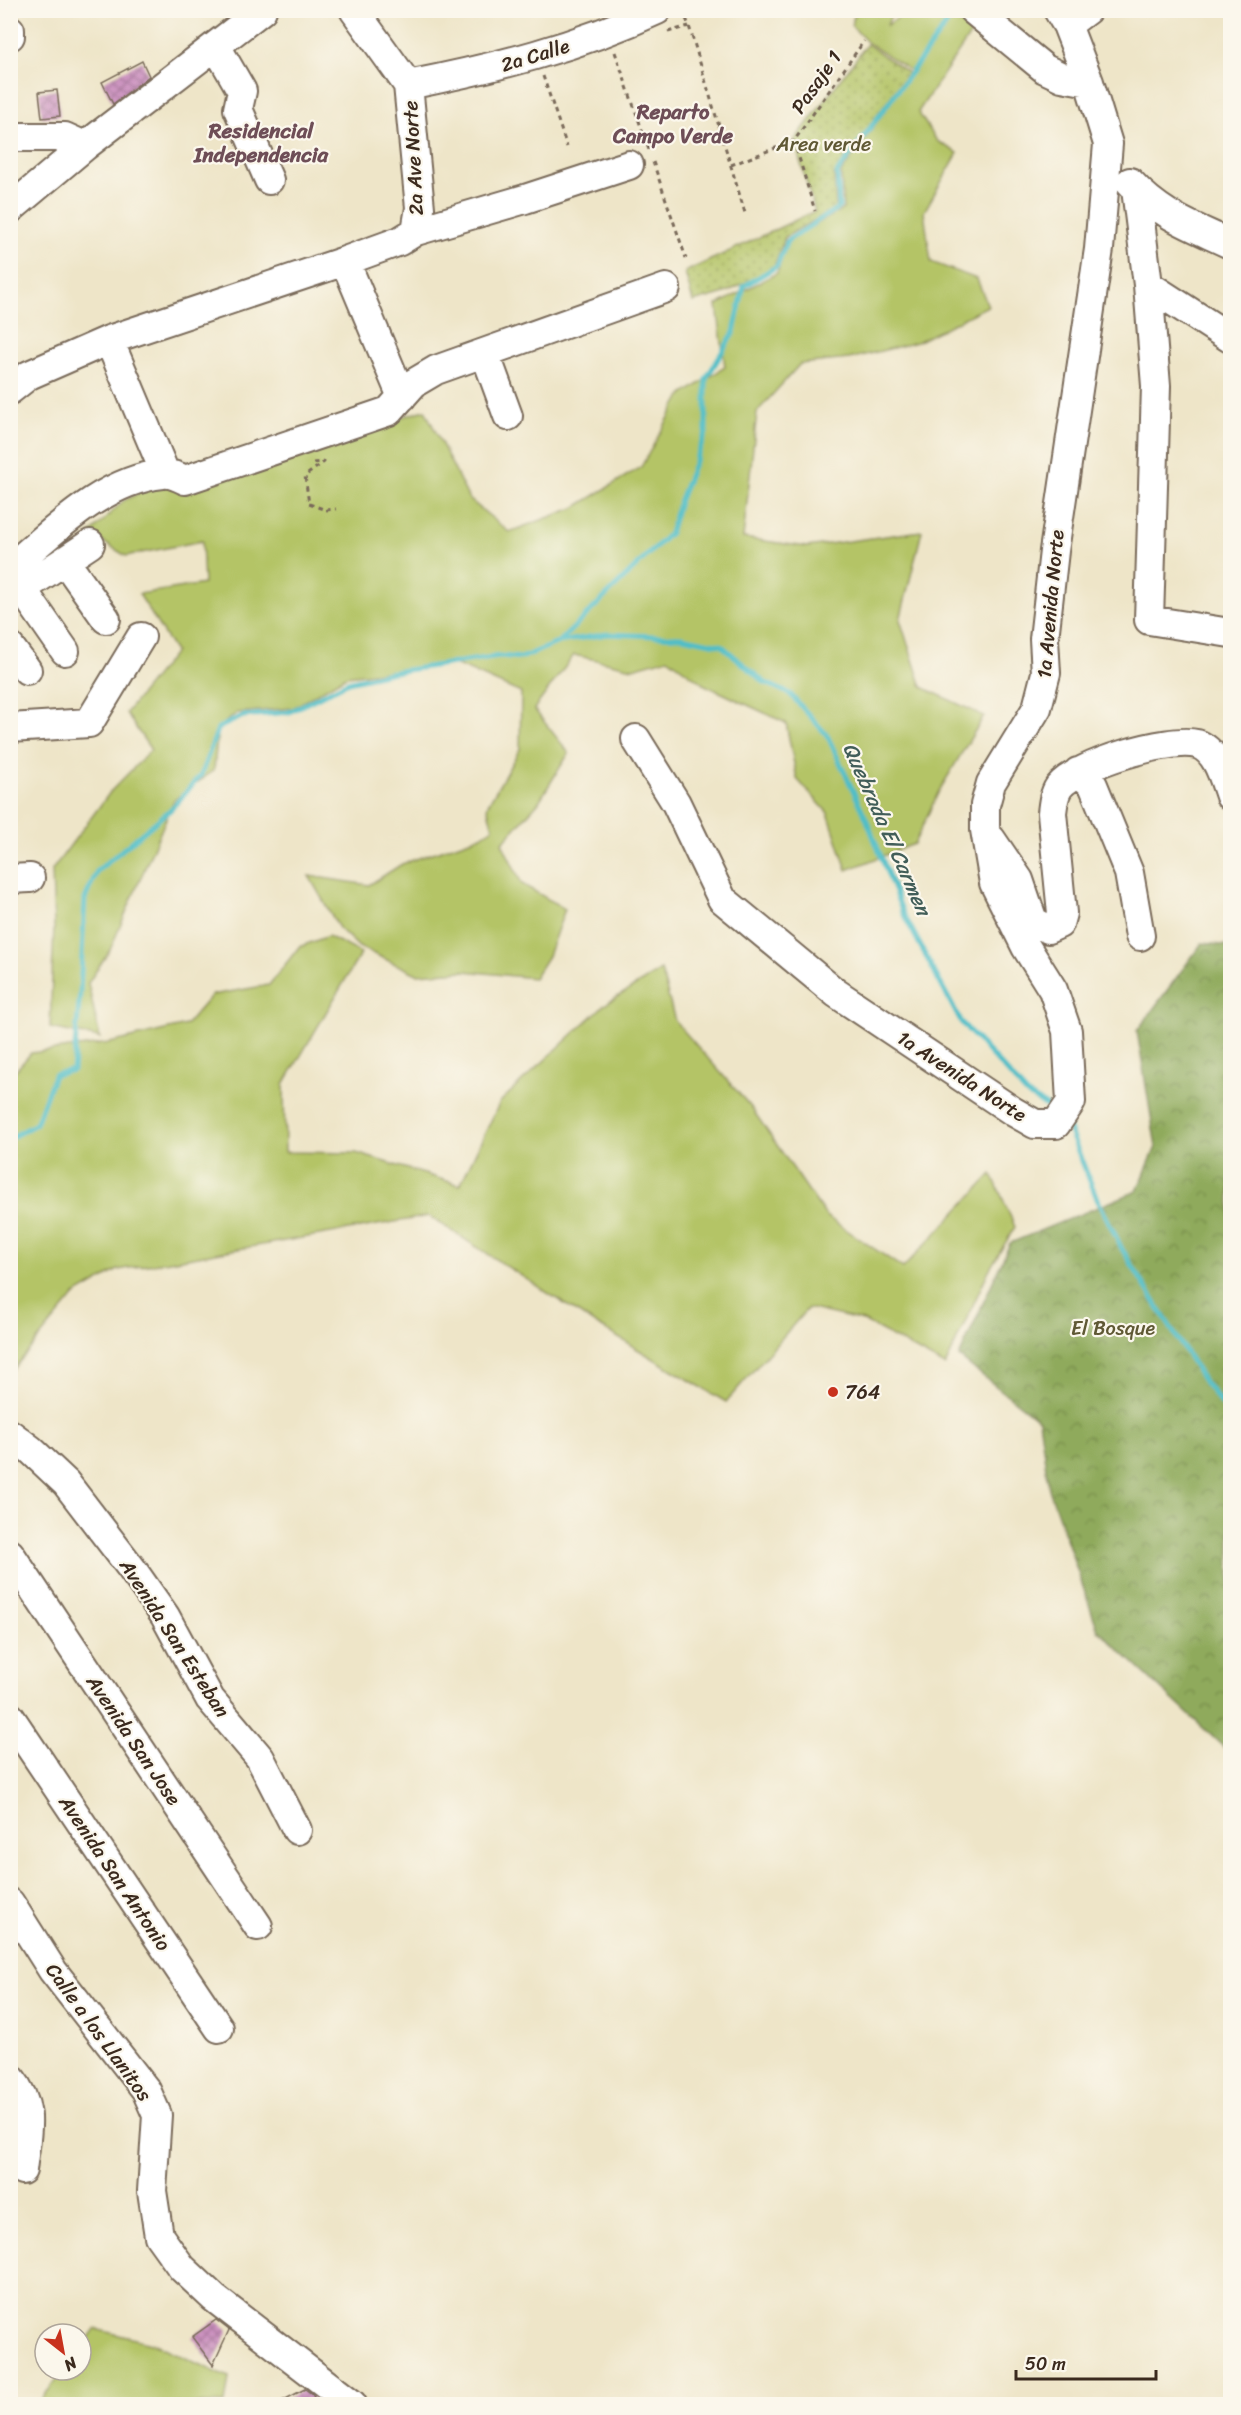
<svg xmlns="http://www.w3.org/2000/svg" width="1241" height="2415" font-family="Sriracha,sans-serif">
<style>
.grass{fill:#b4c466;stroke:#787742;stroke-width:1.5}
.forest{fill:url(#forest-crowns);stroke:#656a3c;stroke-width:1.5}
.park{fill:url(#park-dots);stroke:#787742;stroke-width:1.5}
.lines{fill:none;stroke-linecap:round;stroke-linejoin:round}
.stream{stroke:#50bec7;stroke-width:5}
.building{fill:url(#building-cross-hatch)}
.minor-casing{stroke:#7a6b5a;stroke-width:32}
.path{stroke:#7a6b5a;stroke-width:3;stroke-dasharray:4.5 4.5;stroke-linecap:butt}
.minor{stroke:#fff;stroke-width:28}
.poi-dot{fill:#c8321e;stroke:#fbf7ec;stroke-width:2}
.labels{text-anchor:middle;stroke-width:4.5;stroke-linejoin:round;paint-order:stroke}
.street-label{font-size:20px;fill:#3b2a1e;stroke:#fbf7ec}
.park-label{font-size:20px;fill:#5f5834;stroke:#fbf7ec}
.poi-label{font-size:20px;fill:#3b2a1e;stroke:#fbf7ec;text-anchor:start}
.neighbourhood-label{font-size:21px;font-weight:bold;fill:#6e4e57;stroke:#fbf7ec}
.water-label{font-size:21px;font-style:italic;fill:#425e59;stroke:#fbf7ec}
</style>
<defs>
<pattern id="forest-crowns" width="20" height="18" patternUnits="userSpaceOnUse" patternTransform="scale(1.5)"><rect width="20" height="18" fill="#8faa5b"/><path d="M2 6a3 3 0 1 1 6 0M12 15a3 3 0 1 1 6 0" fill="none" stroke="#768b4b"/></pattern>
<pattern id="park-dots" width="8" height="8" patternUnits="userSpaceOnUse" patternTransform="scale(1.5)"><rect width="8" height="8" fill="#b4c466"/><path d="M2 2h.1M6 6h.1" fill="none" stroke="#949f53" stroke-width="1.8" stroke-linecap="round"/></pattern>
<pattern id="building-cross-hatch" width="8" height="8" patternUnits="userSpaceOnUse" patternTransform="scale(1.5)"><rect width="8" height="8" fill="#cc92c0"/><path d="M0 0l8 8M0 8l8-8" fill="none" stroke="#a7779b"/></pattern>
</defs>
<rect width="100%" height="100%" fill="#fbf7ec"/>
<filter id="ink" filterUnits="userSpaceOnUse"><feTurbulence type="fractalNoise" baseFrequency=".0167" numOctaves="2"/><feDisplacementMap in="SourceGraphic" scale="12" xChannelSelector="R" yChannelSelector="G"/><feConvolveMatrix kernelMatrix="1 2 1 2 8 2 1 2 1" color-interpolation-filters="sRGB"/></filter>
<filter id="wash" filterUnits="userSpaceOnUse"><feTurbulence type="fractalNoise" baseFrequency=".008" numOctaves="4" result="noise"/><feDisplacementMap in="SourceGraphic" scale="24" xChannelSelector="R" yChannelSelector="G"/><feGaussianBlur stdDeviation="1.35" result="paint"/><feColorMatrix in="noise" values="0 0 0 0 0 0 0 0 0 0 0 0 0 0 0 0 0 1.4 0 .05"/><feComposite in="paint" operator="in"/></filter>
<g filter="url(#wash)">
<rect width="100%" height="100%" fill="#eee5c8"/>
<path class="grass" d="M856,11H893L887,25L908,11H945L972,32L918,112L937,141L958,153L924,212L931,262L977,279L988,306L917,342L849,359L800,364L757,412L743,538L807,547L922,531L900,620L922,687L984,716L939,791L914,844L847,870L828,813L797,779L786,723L705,685L668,658L633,668L574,655L534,709L569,753L538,803L502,843L522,884L565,909L548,956L534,978L464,971L417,974L359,947L339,928L309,876L369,885L402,864L481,836L493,828L487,806L520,749L521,693L455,664L346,676L293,708L237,713L218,728L214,770L174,800L110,950L88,983L100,1038L50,1028L54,926L52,870L111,791L151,750L126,713L175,652L139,594L204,584L202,541L126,556L90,534L123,501L167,478L298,448L425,410L469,499L509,532L574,508L641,467L681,396L725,367L717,305L777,273L788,240L843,209L841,173L912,72L867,42L851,25Z
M328,936L361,953L284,1084L285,1152L356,1153L460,1185L500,1102L604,1005L661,970L675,1021L750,1106L826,1216L903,1268L992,1174L1015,1227L989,1270L945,1366L863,1321L808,1308L726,1402L597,1325L429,1216L118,1270L75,1295L11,1372V1076L31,1053L110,1043L186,1025L212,995L269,985L299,947Z
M95,2329L155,2344L229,2378L225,2404H26H38L64,2370H81V2348Z"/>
<path class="forest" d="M1202,943L1230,946V1753L1098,1630L1049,1489L1039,1420L959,1357L1010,1243L1137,1191L1156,1147L1137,1031Z"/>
<path class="park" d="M867,44L908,73L834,175L836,208L785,237L773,269L725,293L693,302L685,272L815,211L794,141Z"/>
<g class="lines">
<path class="stream" d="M559,642L670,533L679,502L706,433V379L734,332L744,286L777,266L787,241L839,207L837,173L957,10
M1067,1124L1096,1196L1122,1249L1205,1383L1230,1414
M10,1138L36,1124L54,1075L73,1070L80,992L85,899L97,871L171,809L201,775L218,728L243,716L289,712L348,682L393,672L500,656L521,658L559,642L607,634L682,637L721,645L764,682L790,694L827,735L866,818L903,913L961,1022L1028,1095L1055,1111"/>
</g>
<g id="blocks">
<path class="building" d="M142,61L149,76L113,104L102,82Z
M57,90L60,116L42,118L39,92Z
M216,2320L229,2330L213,2365L192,2337Z
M305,2389L312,2394L318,2404H276Z"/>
</g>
</g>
<g filter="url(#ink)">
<use href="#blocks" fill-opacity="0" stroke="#7a6b5a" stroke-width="1.5"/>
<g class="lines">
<g class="minor-casing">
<path id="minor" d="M354,10L408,85
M973,10L1045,69L1062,77L1089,82
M1067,25L1087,10
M10,30V36
M216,46L242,91L238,109L269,180
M408,85C494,68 578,47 657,10
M408,85L420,208L416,231
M10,137H65L85,146
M1130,182C1161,216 1190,225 1230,244
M1136,189L1148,285L1156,386L1149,620L1230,633
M10,209L85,146L262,10
M345,261L402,397
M1148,285L1230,338
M109,340L165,473
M485,353L508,416
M10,390L29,375L109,340L345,261L400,241L416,231L525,199L629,165
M65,561L106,619
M10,568C54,531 103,480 163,474C170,473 179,477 185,480L389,411L414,383L436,370L666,288
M22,589L65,651
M10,597L90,544
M10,647L27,670
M10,728L89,723L141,637
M636,739L676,803L722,899L836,993L1014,1112L1035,1124H1056L1071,1102L1067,1031L1053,990L1026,947L994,883L985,830V805L991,783L1037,708L1046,673L1044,639L1054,551L1099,249L1108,144L1089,82L1067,25L1058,10
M1078,772L1093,785L1129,873L1140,936
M991,839L1019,880L1033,921L1048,929L1059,924L1062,913L1052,813C1053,804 1054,794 1059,787C1077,764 1169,737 1197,744C1217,750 1224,779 1230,796
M10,879L30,878
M10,1434L31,1450L66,1483L132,1569L165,1616L210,1699L260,1758L297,1830
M10,1554L258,1926
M10,1717L219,2028
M10,1903L53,1971L146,2090L157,2115L152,2191L159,2236L182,2268L214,2298L352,2404
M10,2077C36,2109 26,2133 22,2170"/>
</g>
<path class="path" d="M683,10L689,26L745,213
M668,32L689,26
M615,52L649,150
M543,76L567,147
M794,141L815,211
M653,162L686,258
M731,165L794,141L864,41
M313,463L324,462L305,476L309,504L326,510L336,509"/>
<use href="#minor" class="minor"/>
</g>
</g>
<circle class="poi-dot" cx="833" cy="1392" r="6"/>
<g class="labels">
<g class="street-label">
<text transform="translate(535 55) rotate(-17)" y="7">2a Calle</text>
<text transform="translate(816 82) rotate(-55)" y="7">Pasaje 1</text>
<text transform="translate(413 158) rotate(-93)" y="7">2a Ave Norte</text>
<text transform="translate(1050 604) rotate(-85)" y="7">1a Avenida Norte</text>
<text transform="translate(962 1076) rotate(33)" y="7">1a Avenida Norte</text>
<text transform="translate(175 1638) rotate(57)" y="7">Avenida San Esteban</text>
<text transform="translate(134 1740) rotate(56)" y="7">Avenida San Jose</text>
<text transform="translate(115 1873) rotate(56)" y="7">Avenida San Antonio</text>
<text transform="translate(99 2032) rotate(54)" y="7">Calle a los Llanitos</text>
</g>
<g class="park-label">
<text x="824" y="151">Area verde</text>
<text x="1113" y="1335">El Bosque</text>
</g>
<g class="poi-label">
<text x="845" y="1399">764</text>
</g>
<g class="neighbourhood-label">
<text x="673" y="119">Reparto<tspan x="673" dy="24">Campo Verde</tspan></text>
<text x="261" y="138">Residencial<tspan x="261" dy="24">Independencia</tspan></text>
</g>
<g class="water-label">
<text transform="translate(887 829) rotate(66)" y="7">Quebrada El Carmen</text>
</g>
</g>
<rect width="1241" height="2415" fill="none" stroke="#fbf7ec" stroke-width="36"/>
<g transform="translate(63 2352) rotate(149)"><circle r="28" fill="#fbf7ec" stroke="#aea59a" stroke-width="1.5"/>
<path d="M0-4.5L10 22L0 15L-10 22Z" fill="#c8321e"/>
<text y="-9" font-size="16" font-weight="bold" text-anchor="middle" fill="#3b2a1e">N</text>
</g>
<path d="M1016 2370v9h140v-9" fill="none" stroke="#3b2a1e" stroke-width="3"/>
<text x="1025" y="2370" font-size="18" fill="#3b2a1e" stroke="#fbf7ec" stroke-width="4.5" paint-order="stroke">50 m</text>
</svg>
